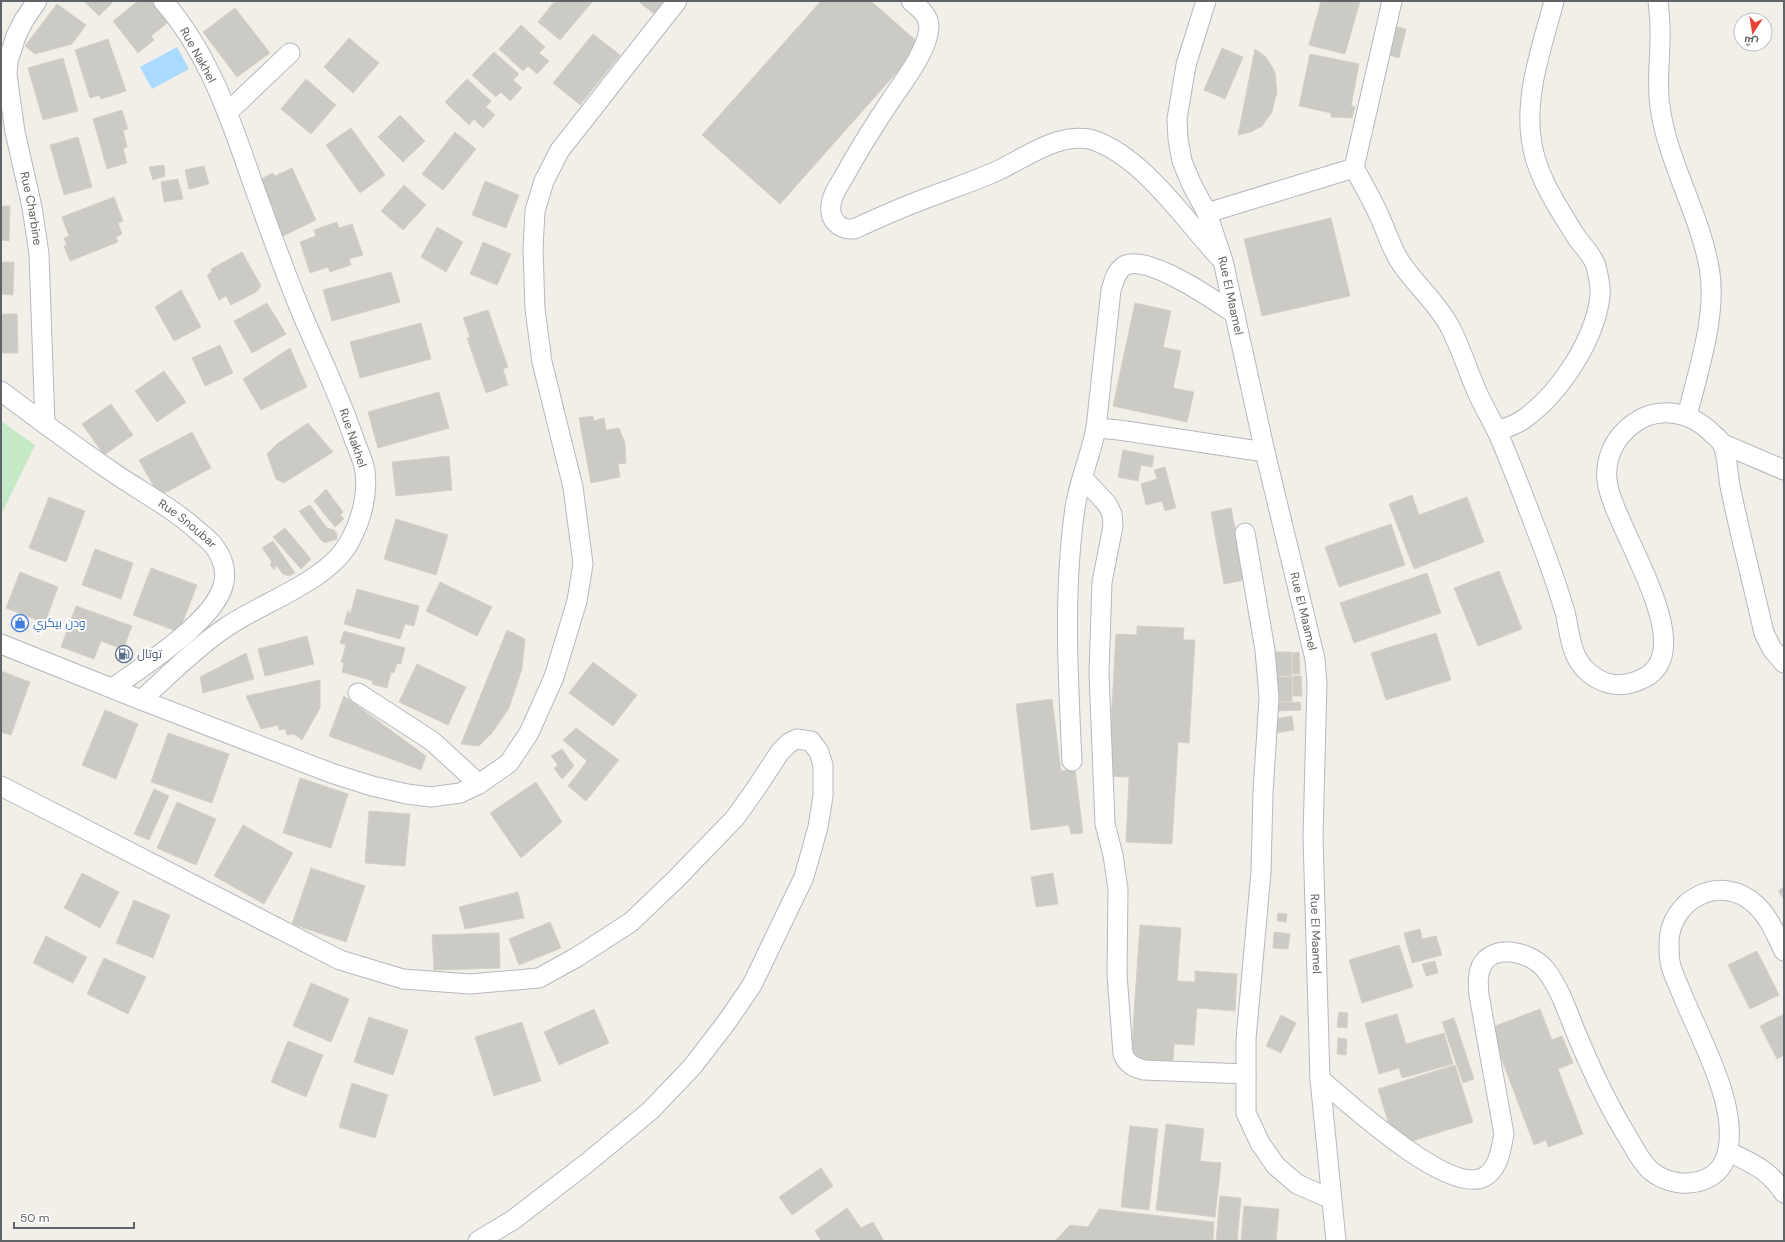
<svg xmlns="http://www.w3.org/2000/svg" width="1785" height="1242" font-family="'DM Sans',Cairo,sans-serif">
<style>
.green{fill:#c5e8c5}
.water{fill:#aadaff}
.building{fill:#cccac5;stroke:#d6d1c6}
.lines{fill:none;stroke-linecap:round;stroke-linejoin:round}
.minor-casing{stroke:#b5b8bc;stroke-width:21}
.minor{stroke:#fff;stroke-width:19}
.labels{text-anchor:middle;stroke-width:4;stroke-linejoin:round;paint-order:stroke}
.street-label{font-size:12px;fill:#5f6368;stroke:#fff}
.shop-label{font-size:12px;fill:#366cbe;stroke:#fff;text-anchor:start}
.service-label{font-size:12px;fill:#4e5e75;stroke:#fff;text-anchor:start}
</style>
<rect width="100%" height="100%" fill="#f1efe8"/>
<path class="green" d="M1,421L35,445L1,515Z"/>
<path class="water" d="M177,47L189,69L152,89L140,67Z"/>
<path class="building" d="M84,1H114L99,16Z
M138,1H157L172,19L151,36L154,40L138,53L113,21Z
M555,1H593L560,40L538,22Z
M638,1H664L654,14Z
M821,1H871L921,45L780,204L702,135Z
M1321,1H1360L1345,54L1309,45Z
M57,4L86,25L72,44L35,54L25,46Z
M235,8L270,53L237,77L203,32Z
M521,25L545,47L539,53L549,61L537,74L528,66L523,71L499,49Z
M1393,26L1406,29L1399,58L1386,54Z
M593,34L620,55L580,105L553,83Z
M349,38L379,63L353,93L324,67Z
M108,39L126,91L101,99L100,95L90,98L75,50Z
M1222,48L1243,57L1225,99L1204,90Z
M1255,49L1266,57L1275,72L1277,92L1272,112L1262,126L1251,132L1238,135Z
M494,52L519,74L513,80L522,88L510,101L501,92L496,97L472,75Z
M1310,54L1359,64L1351,106L1355,107L1352,118L1331,117V113L1299,106Z
M63,58L78,111L43,120L28,68Z
M306,79L336,105L311,134L281,109Z
M467,79L491,101L486,107L495,115L483,128L474,119L469,125L445,102Z
M122,110L128,129L123,130L127,147L123,148L127,163L107,169L93,119Z
M400,115L425,141L403,162L378,137Z
M351,128L385,175L360,193L326,145Z
M455,132L476,149L443,190L422,174Z
M78,137L92,187L64,195L50,145Z
M164,165L165,176L153,180L149,167Z
M204,166L209,184L189,189L185,170Z
M292,168L316,220L283,236L257,181L273,173L275,176Z
M178,179L183,199L164,202L161,182Z
M485,181L519,195L506,228L472,215Z
M404,185L426,205L403,230L381,211Z
M114,197L123,221L118,223L122,234L116,237L118,242L70,261L64,246L67,245L64,238L69,236L62,217Z
M1,206H10L9,241L1,240Z
M1331,218L1350,296L1262,316L1244,239Z
M337,222L339,228L352,224L363,255L349,259L351,265L330,272L328,267L310,273L300,242L316,236L314,230Z
M437,227L463,242L446,272L421,257Z
M483,242L511,254L497,285L470,274Z
M242,252L261,286L256,292L231,305L226,296L219,300L207,275L212,272L211,269Z
M1,262H14L13,295L1,294Z
M391,272L400,302L332,321L323,290Z
M181,290L201,327L174,341L155,307Z
M267,303L286,334L252,353L234,321Z
M1135,303L1171,311L1163,347L1181,351L1173,388L1194,392L1187,422L1113,406Z
M488,310L508,367L503,369L508,385L486,393L467,338L470,337L463,318Z
M1,314H17L18,353H1Z
M421,323L431,359L360,378L350,342Z
M220,345L233,373L205,386L192,358Z
M290,348L307,387L261,410L243,379Z
M164,371L186,402L157,422L135,391Z
M439,392L449,428L378,448L368,412Z
M111,404L133,435L104,455L82,424Z
M593,416L594,421L604,418L606,430L619,428L625,443L626,463L618,464L620,477L591,483L579,418Z
M308,423L333,452L284,483L276,479L267,454L277,444Z
M192,432L211,468L159,496L139,460Z
M1123,450L1154,456L1152,467L1141,465L1138,481L1118,477Z
M449,456L452,490L396,496L392,462Z
M1165,467L1176,508L1165,511L1162,501L1146,505L1141,484L1157,479L1154,470Z
M326,489L343,512L340,515L344,519L335,527L314,501Z
M1412,495L1419,515L1467,497L1484,542L1414,569L1389,504Z
M49,497L85,511L66,562L29,548Z
M310,505L327,528L334,530L337,534V539L325,543L320,539L299,511Z
M1231,508L1245,580L1224,584L1211,512Z
M396,519L448,535L436,575L384,559Z
M1391,524L1405,565L1339,587L1325,547Z
M285,528L311,559L301,569L273,537Z
M273,541L295,573L288,576L283,574L276,565L274,570L270,564L272,562L262,548Z
M95,549L133,563L121,599L82,585Z
M151,568L197,585L179,632L133,615Z
M1499,571L1522,629L1478,646L1454,588Z
M20,572L58,587L45,623L6,608Z
M1427,573L1441,613L1354,643L1340,603Z
M440,582L492,607L477,636L426,611Z
M357,589L419,606L414,626L405,624L400,639L344,624L348,610L350,615Z
M76,606L132,626L123,649L101,641L94,659L61,647Z
M1137,626L1184,628L1183,640H1195L1189,743L1178,742L1172,844L1126,842L1129,777L1108,776L1116,634L1137,635Z
M507,630L525,639L522,669L509,708L492,733L479,746L461,744Z
M344,631L405,648L401,664L397,663L394,673L391,672L387,688L372,684L373,681L342,672L344,663L341,662L346,645L340,643Z
M1436,633L1451,680L1386,700L1371,653Z
M307,636L314,664L265,676L258,649Z
M1274,652H1291L1292,676H1275Z
M1299,652L1300,674H1293L1292,653Z
M246,653L254,679L203,693L200,677Z
M593,662L637,695L613,726L569,693Z
M417,664L466,687L448,725L399,702Z
M1,671L30,682L11,735L1,732Z
M1293,676H1301L1302,696H1293Z
M1276,677H1292V701L1276,702Z
M320,680V708L302,740L294,734L287,735L285,729L279,730L278,725L261,729L246,696Z
M344,696L426,756L421,770L329,736Z
M1052,699L1061,771L1075,769L1083,833L1071,834L1069,825L1031,830L1016,704Z
M1300,702L1301,710L1277,711V703Z
M105,710L138,724L116,779L82,765Z
M1292,716L1294,730L1276,733L1274,719Z
M576,728L619,760L586,801L568,786L587,761L563,740Z
M168,733L229,754L212,803L151,782Z
M562,749L574,766L562,779L554,768L558,765L551,756Z
M300,778L348,794L331,848L283,833Z
M536,782L562,822L521,858L490,813Z
M154,789L169,796L149,840L134,834Z
M177,802L216,819L196,865L157,848Z
M369,811L410,814L405,866L365,863Z
M243,825L293,853L264,904L214,876Z
M311,868L365,886L346,942L292,924Z
M82,873L119,892L100,928L64,908Z
M1053,873L1058,904L1036,907L1031,877Z
M1784,887V899L1778,891Z
M518,892L524,918L465,929L459,907Z
M134,900L170,915L153,958L116,943Z
M1278,913L1287,914L1286,922L1277,921Z
M550,922L561,948L519,965L509,939Z
M1140,925L1181,928L1177,981L1195,982V971L1237,974L1235,1011L1197,1008L1194,1045L1174,1044L1173,1061L1131,1058Z
M1420,929L1422,939L1436,936L1442,955L1412,963L1404,933Z
M1274,932L1290,934L1288,949L1273,948Z
M499,933L500,968L434,970L432,935Z
M46,936L87,957L73,983L33,963Z
M1399,945L1413,987L1362,1003L1349,960Z
M1757,951L1779,995L1750,1009L1728,965Z
M104,958L146,977L128,1014L87,994Z
M1435,961L1438,973L1426,976L1422,964Z
M311,983L349,999L331,1042L293,1026Z
M594,1009L609,1043L559,1065L544,1032Z
M1540,1009L1552,1040L1562,1036L1573,1063L1558,1069L1583,1134L1548,1147L1546,1140L1534,1145L1490,1028Z
M1339,1012L1348,1013L1347,1028L1337,1027Z
M1397,1014L1406,1044L1444,1033L1453,1064L1402,1078L1399,1068L1379,1074L1365,1023Z
M1784,1014V1055L1777,1059L1760,1026Z
M1281,1015L1296,1023L1281,1053L1266,1046Z
M369,1017L408,1030L393,1075L354,1062Z
M1454,1018L1474,1079L1463,1083L1442,1022Z
M522,1022L541,1081L494,1096L475,1037Z
M1338,1038L1347,1039L1346,1055L1337,1054Z
M288,1041L323,1055L306,1097L271,1082Z
M1455,1065L1473,1122L1412,1141L1391,1131L1378,1089Z
M352,1083L388,1095L375,1138L339,1127Z
M1166,1124L1204,1129L1200,1161L1221,1163L1215,1217L1156,1210Z
M1130,1126L1158,1129L1149,1210L1121,1207Z
M821,1168L833,1186L792,1215L779,1197Z
M1220,1196L1241,1198L1237,1241H1216Z
M1244,1206L1279,1209L1276,1241H1241Z
M847,1208L861,1228L873,1222L884,1241H821L815,1231Z
M1099,1209L1214,1222L1213,1241H1055L1070,1225L1088,1227Z"/>
<g class="lines">
<g class="minor-casing">
<g id="minor">
<path id="s1" d="M37,1L24,20L16,36L8,61L7,75L15,132L32,207L39,254L45,424"/>
<path d="M911,1C919,8 929,15 929,27C928,50 904,81 891,100C875,124 859,149 845,175C840,184 832,194 831,205C829,220 839,230 854,229C880,217 907,205 935,195C956,187 977,180 997,171C1018,161 1038,147 1060,141C1070,138 1084,137 1093,140C1143,157 1184,219 1219,257"/>
<path id="s2" d="M1206,1L1186,65L1177,119L1178,139L1182,161L1191,183L1207,213L1223,261L1265,452L1315,659L1317,683L1313,837L1320,1079L1336,1241"/>
<path d="M1392,1L1354,168C1362,182 1370,196 1377,211C1385,227 1390,245 1399,260C1414,284 1437,302 1450,327C1461,348 1468,372 1478,394C1484,407 1491,419 1497,431C1515,472 1530,514 1546,555C1553,574 1559,592 1565,612C1569,628 1570,649 1580,663C1585,671 1595,678 1604,682C1617,687 1632,684 1644,678C1703,648 1611,525 1607,480C1605,464 1611,447 1621,435C1629,426 1638,419 1650,415C1675,408 1698,418 1715,436C1717,437 1722,443 1723,445C1727,454 1728,475 1730,486C1740,535 1753,584 1764,633L1772,649L1784,663"/>
<path d="M1658,1C1659,10 1660,19 1660,28C1661,55 1656,81 1660,107C1668,163 1699,212 1709,267C1718,312 1698,372 1687,416"/>
<path d="M228,112L290,53"/>
<path d="M1207,213L1354,168"/>
<path id="s3" d="M1,391C38,419 76,447 114,473C143,493 173,508 199,532C204,536 210,541 214,546C223,558 227,572 223,586C213,622 143,666 113,688"/>
<path d="M1096,428L1111,290C1114,281 1116,271 1124,266C1145,252 1216,301 1235,314"/>
<path d="M1497,431C1505,428 1516,425 1524,419C1560,393 1595,340 1600,296C1601,287 1598,274 1596,266C1593,256 1583,246 1577,238C1558,207 1535,175 1531,137C1525,92 1543,44 1554,1"/>
<path d="M1723,444L1784,470"/>
<path d="M1083,478L1107,504L1112,514L1113,526L1102,582L1099,673L1105,824L1113,855L1118,889L1117,974L1123,1054C1127,1064 1133,1067 1144,1070L1246,1074"/>
<path d="M1245,533L1265,650L1269,697L1263,793L1261,872L1246,1039V1113L1260,1143L1276,1166L1297,1184L1331,1199"/>
<path d="M1,644L141,700L331,773L372,786L407,794L431,797L460,793L479,784L509,763L529,733L554,677L577,601L583,564L573,487L542,362L535,309L533,249L535,211L544,181L560,150L677,1"/>
<path d="M358,693L432,741L479,784"/>
<path d="M141,700C168,676 194,649 225,628C262,602 328,582 350,541C361,520 368,495 365,471C363,460 358,449 354,439C339,393 316,349 298,304C282,265 268,225 253,184C231,120 209,53 163,1"/>
<path d="M1072,761C1068,676 1063,592 1075,508C1079,481 1091,455 1096,428L1119,430L1265,452"/>
<path d="M1,786L340,960L403,979L470,984L539,978L577,957L631,922L676,879L735,818L755,790L780,752L789,743L797,739L811,741L819,752L823,765V796L818,827L804,877L752,985L726,1023L692,1067L650,1111L587,1163L513,1220L478,1241"/>
<path d="M1320,1079C1347,1102 1449,1196 1484,1177C1499,1169 1501,1148 1504,1134L1479,995C1478,984 1477,973 1483,963C1497,943 1532,953 1545,969C1561,989 1569,1017 1579,1040C1593,1073 1608,1105 1627,1136C1634,1147 1640,1161 1650,1170C1660,1179 1676,1184 1688,1183C1706,1182 1720,1174 1726,1157C1742,1108 1698,1036 1680,989C1677,982 1673,974 1671,966C1669,960 1669,952 1669,945C1668,899 1722,872 1756,905C1769,917 1776,935 1784,951"/>
<path d="M1728,1151C1754,1165 1767,1168 1784,1193"/>
</g>
</g>
<use href="#minor" class="minor"/>
</g>
<defs>
<g id="shop-ring" transform="scale(0.9)"><circle r="9.5" fill="#fff" stroke="#3f7fe0" stroke-width="1.5"/><path d="M-5-2.5h2.3a2.7 3.5 0 0 1 5.4 0H5L5.5 6h-11ZM-1.5-2.5h3a1.5 2.3 0 0 0-3 0Z" fill="#3f7fe0"/></g>
<g id="fuel-ring" transform="scale(0.9)"><circle r="9.5" fill="#fff" stroke="#5c6f8a" stroke-width="1.5"/><path d="M-5.5-6h7V0h2V4h1.3V-2.5L3-4.5l.8-.8L6-3V5H2.5V1h-1V6h-7ZM-4.2-4.7v3.2H.2V-4.7Z" fill="#5c6f8a"/></g>
</defs>
<g fill-rule="evenodd">
<use href="#shop-ring" x="20" y="623"/>
<use href="#fuel-ring" x="124" y="654"/>
</g>
<g class="labels">
<g class="street-label">
<text transform="translate(198 55) rotate(61)" y="4">Rue Nakhel</text>
<text dy="4" stroke="none"><textPath href="#s1" startOffset="217">Rue Charbine</textPath></text>
<text dy="4" stroke="none"><textPath href="#s2" startOffset="308">Rue El Maamel</textPath></text>
<text transform="translate(353 438) rotate(71)" y="4">Rue Nakhel</text>
<text dy="4" stroke="none"><textPath href="#s3" startOffset="229">Rue Snoubar</textPath></text>
<text dy="4" stroke="none"><textPath href="#s2" startOffset="632">Rue El Maamel</textPath></text>
<text dy="4" stroke="none"><textPath href="#s2" startOffset="956">Rue El Maamel</textPath></text>
</g>
<g class="shop-label">
<text x="33" y="627">ودن بيكري</text>
</g>
<g class="service-label">
<text x="137" y="658">توتال</text>
</g>
</g>
<rect width="1785" height="1242" fill="none" stroke="#5f6368" stroke-width="4"/>
<g transform="translate(1753 32) rotate(192)"><circle r="19" fill="#ffffff" stroke="#bfc1c3"/>
<path d="M0-3L7 15L0 10L-7 15Z" fill="#ea4335"/>
<text y="-6" font-size="11" font-weight="bold" text-anchor="middle" fill="#5f6368">ش</text>
</g>
<path d="M14 1222v6h120v-6" fill="none" stroke="#5f6368" stroke-width="2"/>
<text x="20" y="1222" font-size="12" fill="#5f6368" stroke="#ffffff" stroke-width="3" paint-order="stroke">50 m</text>
</svg>
